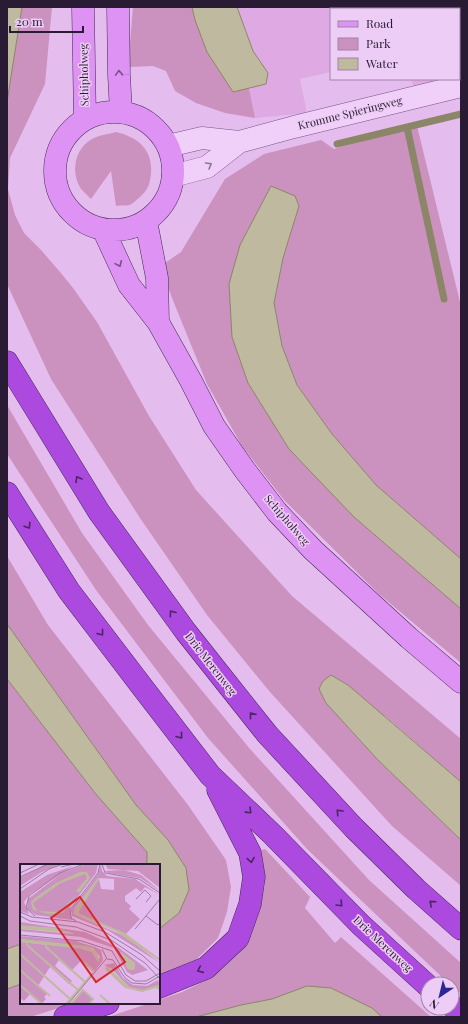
<svg xmlns="http://www.w3.org/2000/svg" width="468" height="1024" font-family="'Playfair Display',serif">
<style>
.farmland{fill:#dfaae3}
.green{fill:#cb91bf}
.water{fill:#bfb9a0;stroke:#8c8668}
.lines{fill:none;stroke-linecap:round;stroke-linejoin:round}
.stream{stroke:#8c8668;stroke-width:7}
.minor-casing{stroke:#745685;stroke-width:23}
.major-casing{stroke:#412b53;stroke-width:23}
.highway-casing{stroke:#412b53;stroke-width:23}
.minor{stroke:#f0cff9;stroke-width:22}
.major{stroke:#de92f3;stroke-width:22}
.highway{stroke:#ac4ae0;stroke-width:22}
.oneway{stroke:#7b518a}
.oneway2{stroke:#8d7596}
.oneway3{stroke:#4a275f}
.labels{text-anchor:middle;stroke-width:3;stroke-linejoin:round;paint-order:stroke}
.street-label{font-size:11px;fill:#2a1b34;stroke:#edccf5}
.inset-river{fill:none;stroke:#bfb9a0;stroke-width:2}
.inset-road{fill:none;stroke:#9a7ca4;stroke-width:1}
.view{fill:#d62828;fill-opacity:0.15;stroke:#d62828;stroke-width:2}
.inset-edge{fill:none;stroke:#2a1b34;stroke-width:2}
</style>
<rect width="100%" height="100%" fill="#e4bdee"/>
<path class="farmland" d="M237,7H444L445,9H331V72L300,79L307,113L255,118L249,88L266,84L268,73L253,51Z
M459,71L461,79L414,89L411,79H459Z"/>
<path class="green" d="M22,7H52L45,84L10,158L8,189L15,215L24,233L41,250L60,272L73,288L97,322L149,416L196,490L292,596L461,739V782L385,716L319,688L326,703L377,759L461,840V886L392,826L270,692L207,615L140,518L51,379L7,284V102Z
M133,7H192L195,20L233,91L249,88L255,118L225,113L196,103L175,91L166,71L153,66L130,67V43Z
M444,7H461V65L459,66V9H445Z
M417,126L461,306V559L376,485L332,434L297,385L282,346L274,303L283,258L229,284L354,517L461,609V663L379,594L284,500L242,446L207,384L172,298L166,280L165,263L181,252L225,179L264,154L321,140L334,149Z
M116,132C138,137 153,150 151,173C150,184 148,190 139,198C136,200 133,204 129,205C125,206 120,205 116,206L111,171L91,199C88,196 85,193 82,190C70,174 74,149 92,139C99,135 109,134 116,132Z
M7,405L82,533L148,625L250,749L369,880L461,963V993L452,986V984H450L444,979L307,849L208,738L96,590L7,454Z
M7,556L48,625L188,805L226,860L231,887L227,912L218,938L197,959L159,975V929L179,913L168,840L136,805L7,624Z
M7,679L95,793L147,852V865H21V944L7,949Z
M265,849L310,897L305,908L335,943L341,937L431,1017H108L150,1003H159V1000L182,992L213,977L237,955L250,934L260,909L265,884L261,850Z
M21,984V1003H75L30,1017H7V989Z"/>
<path class="water" d="M7,7H22L7,102Z
M192,7H237L253,51L268,73L266,84L233,92L207,52L195,20Z
M271,186L295,196L299,206L283,258L274,303L282,346L297,385L332,434L376,485L461,559V609L354,517L289,449L248,383L232,337L229,284L240,245Z
M7,624L136,805L168,840L186,868L189,890L179,913L159,929V865H147V852L95,793L7,679Z
M331,675L348,685L461,782V840L377,759L326,703L319,689L323,681Z
M21,944V984L7,989V949Z
M307,986L331,988L372,1008L382,1017H196L241,1005L272,999Z"/>
<g class="lines">
<path class="stream" d="M407,127L444,299
M337,144L461,114"/>
<g class="minor-casing">
<path id="minor" d="M168,146L202,138L239,142L294,127L461,86
M173,176L207,167L239,142"/>
</g>
<g class="major-casing">
<path id="major" d="M83,7L85,119
M118,7L119,75L121,112
M55 171a59 59 0 1 1 118 0a59 59 0 1 1-118 0Z
M146,221L157,278L158,322
M103,229L129,285L158,322L191,381L214,426L244,469L277,512L313,550L409,638L461,682"/>
</g>
<g class="highway-casing">
<path id="highway" d="M7,362L99,512L186,632L267,734L354,828L416,889L461,929
M7,493L69,591L143,688L210,775L273,835L361,925L428,986
M159,987L206,968L238,938L250,904L254,877L250,853L218,790
M452,1006L461,1014
M65,1017L108,1003"/>
</g>
<use href="#minor" class="minor"/>
<use href="#major" class="major"/>
<use href="#highway" class="highway"/>
</g>
<defs><path id="oneway-chevron" d="M-2-3.5L2.5 0L-2 3.5" fill="none" stroke-width="1.6" stroke-linecap="round" stroke-linejoin="round"/></defs>
<g class="oneway">
<use href="#oneway-chevron" transform="translate(119 73) rotate(-92)"/>
<use href="#oneway-chevron" transform="translate(119 264) rotate(66)"/>
</g>
<use class="oneway2" href="#oneway-chevron" transform="translate(209 165) rotate(-30)"/>
<g class="oneway3">
<use href="#oneway-chevron" transform="translate(78 479) rotate(-121)"/>
<use href="#oneway-chevron" transform="translate(28 526) rotate(57)"/>
<use href="#oneway-chevron" transform="translate(172 613) rotate(-126)"/>
<use href="#oneway-chevron" transform="translate(101 633) rotate(53)"/>
<use href="#oneway-chevron" transform="translate(252 715) rotate(-128)"/>
<use href="#oneway-chevron" transform="translate(180 736) rotate(52)"/>
<use href="#oneway-chevron" transform="translate(249 811) rotate(44)"/>
<use href="#oneway-chevron" transform="translate(339 812) rotate(-133)"/>
<use href="#oneway-chevron" transform="translate(251 860) rotate(81)"/>
<use href="#oneway-chevron" transform="translate(432 903) rotate(-138)"/>
<use href="#oneway-chevron" transform="translate(340 904) rotate(46)"/>
<use href="#oneway-chevron" transform="translate(200 970) rotate(156)"/>
</g>
<g class="labels">
<g class="street-label">
<text transform="translate(84 75) rotate(-91)" y="4">Schipholweg</text>
<text transform="translate(350 113) rotate(-14)" y="4">Kromme Spieringweg</text>
<text transform="translate(287 520) rotate(49)" y="4">Schipholweg</text>
<text transform="translate(211 664) rotate(52)" y="4">Drie Merenweg</text>
<text transform="translate(383 944) rotate(43)" y="4">Drie Merenweg</text>
</g>
</g>
<g transform="translate(20 864)">
<rect width="140" height="140" fill="#e4bdee"/>
<path d="M40,0L22,8L0,22V14L25,1ZM78,0L76,9L50,43L52,56L16,51L7,45L8,35L42,9L64,1ZM81,0L82,7L87,12L115,15L140,31L125,23L121,28L116,24L105,32V37L111,42L109,45L120,55L106,70L59,50L57,47L79,15L81,25L94,26V15L78,14L55,44L54,50L106,73L140,99L89,67L52,52L51,46L78,10ZM85,0H140V24L118,7L88,5ZM53,2L10,30L4,38L9,50L0,47V28L27,11ZM104,6L121,11L140,27L120,14L88,9L85,7ZM0,58L65,68L99,84L128,106L112,111L107,108L94,84L61,73L0,67V65L55,70L34,64L2,62ZM100,88L115,99L114,106L108,105ZM0,72L55,77L75,83L81,86L83,96L74,108L61,97L51,107L39,96L35,102L52,117L49,120L30,103L18,122L27,130L24,133L26,135L21,140L10,130L4,137L0,134V78L60,84L72,88L78,98L80,93L73,84L0,75ZM94,99L103,114L113,121L127,122L138,116L140,122L122,126L109,123L92,105L84,101ZM63,126L73,135L69,140H51Z" fill="#cb91bf" fill-rule="evenodd"/>
<path d="M60,8H67L70,14L59,29L56,27L67,14L65,10L41,19L13,39L17,47L39,48L55,32L43,49L29,50L13,46L11,38L15,34L36,19ZM80,14L58,49L105,69L140,95V97L95,67L54,50L55,45L77,15ZM0,61L34,64L55,69L0,65ZM0,75L67,82L76,87L80,98H78L72,88L65,85L0,78ZM101,88L115,99L114,106L108,105ZM87,102L109,123L122,126L137,121L140,122V127L136,124L122,128L105,124L85,105Z" fill="#bfb9a0"/>
<path class="inset-river" d="M7,78V81L58,126M26,81V83L65,118M0,90L50,135M64,98L74,107M0,106L30,132M0,121L22,140M80,131L90,140M46,140L73,109M51,140L63,126L73,135L69,140"/>
<path class="inset-road" d="M82,0L85,9L119,15L140,29M41,3L54,0M0,9L19,0M0,13L28,0M0,25L29,5L43,0M116,35L125,26L131,32L126,38M0,48L12,53L58,58L85,68L122,91L140,107M0,52L10,57L56,63L91,76L125,99L140,115M15,52L6,44L9,32L40,9L64,0M126,52L138,61L140,59M56,57L51,54L50,46L78,9L80,0M115,65L140,35M0,71L62,77L92,87L106,111L115,117H126L140,109M82,85L87,95L93,96M93,96L105,114L112,119L126,120L140,112M48,140L86,95"/>
<path class="view" d="M60,33L105,98L76,118L31,54Z"/>
<rect width="140" height="140" class="inset-edge"/>
</g>
<rect width="468" height="1024" fill="none" stroke="#2a1b34" stroke-width="16"/>
<rect x="330" y="8" width="130" height="72" fill="#edccf5" stroke="#9f85a8"/>
<rect x="338" y="21" width="20" height="6" fill="#de92f3" stroke="#9f85a8"/>
<text x="366" y="28" font-size="12" fill="#2a1b34">Road</text>
<rect x="338" y="38" width="20" height="12" fill="#cb91bf" stroke="#9f85a8"/>
<text x="366" y="48" font-size="12" fill="#2a1b34">Park</text>
<rect x="338" y="58" width="20" height="12" fill="#bfb9a0" stroke="#9f85a8"/>
<text x="366" y="68" font-size="12" fill="#2a1b34">Water</text>
<g transform="translate(440 996) rotate(215)"><circle r="19" fill="#edccf5" stroke="#9f85a8"/>
<path d="M0-3L7 15L0 10L-7 15Z" fill="#2f2695"/>
<text y="-6" font-size="11" font-weight="bold" text-anchor="middle" fill="#2a1b34">N</text>
</g>
<path d="M10 26v6h73v-6" fill="none" stroke="#2a1b34" stroke-width="2"/>
<text x="16" y="26" font-size="12" fill="#2a1b34" stroke="#edccf5" stroke-width="3" paint-order="stroke">20 m</text>
</svg>
